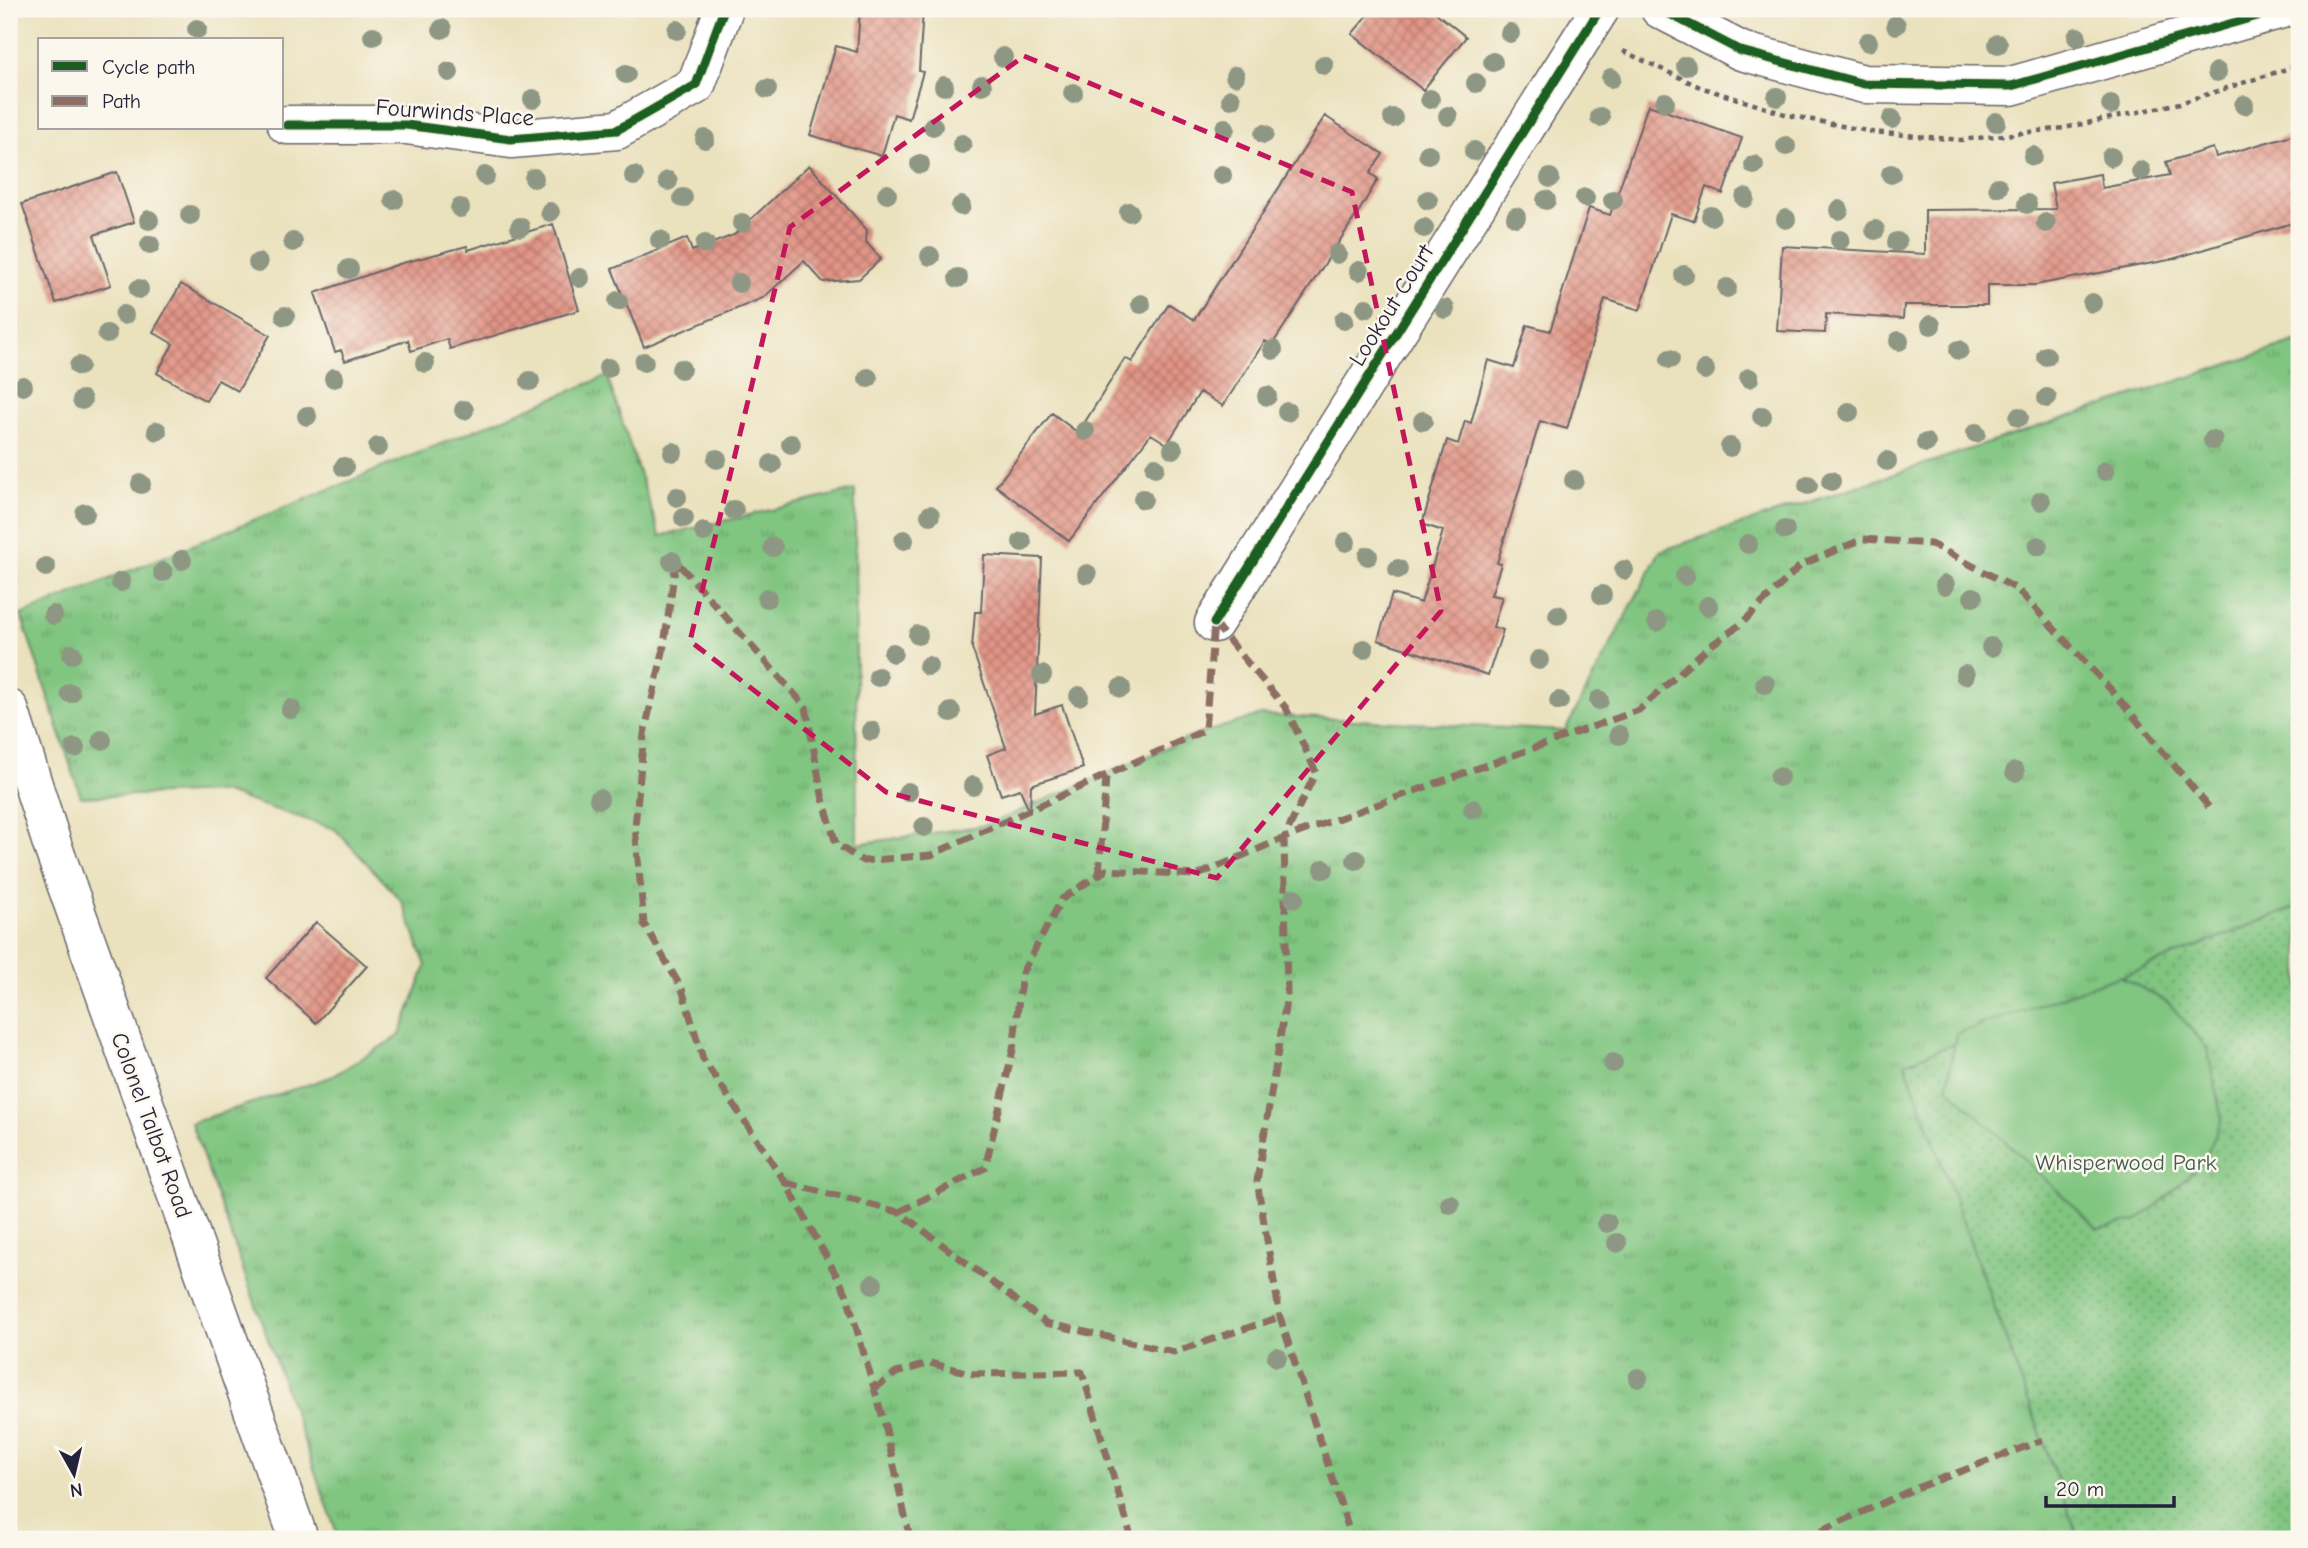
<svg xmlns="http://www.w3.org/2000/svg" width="2308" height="1548" font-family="'Comic Neue',sans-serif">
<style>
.grass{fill:url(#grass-tufts);stroke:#51745e;stroke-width:2}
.park{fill:url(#park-dots);stroke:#51745e;stroke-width:2}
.pitch{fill:#80c580;stroke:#51745e;stroke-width:2}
.building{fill:url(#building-cross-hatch)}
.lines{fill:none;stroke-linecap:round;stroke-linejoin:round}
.minor-casing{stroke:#686568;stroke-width:41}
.major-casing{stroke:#686568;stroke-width:41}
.path{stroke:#686568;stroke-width:4.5;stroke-dasharray:5 5;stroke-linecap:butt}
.minor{stroke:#fff;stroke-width:38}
.major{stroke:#fff;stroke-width:38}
.quiet{stroke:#8d6e63;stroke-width:7;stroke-dasharray:14 7;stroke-linecap:butt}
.cycleway-casing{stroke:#fbf7ec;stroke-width:13}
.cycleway{stroke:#1b5e20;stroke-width:9}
.tree{fill:#8e9783}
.marked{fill:none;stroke:#c2185b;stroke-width:5;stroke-dasharray:14 9;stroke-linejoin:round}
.labels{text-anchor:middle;stroke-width:5;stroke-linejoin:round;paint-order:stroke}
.street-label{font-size:23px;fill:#22223b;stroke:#fbf7ec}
.park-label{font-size:23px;fill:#435b53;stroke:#fbf7ec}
</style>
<defs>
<pattern id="grass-tufts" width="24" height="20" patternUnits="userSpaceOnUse" patternTransform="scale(1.75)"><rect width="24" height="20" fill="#80c580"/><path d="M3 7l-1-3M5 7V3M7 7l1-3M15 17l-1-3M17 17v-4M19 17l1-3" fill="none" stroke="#68a06a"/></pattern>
<pattern id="park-dots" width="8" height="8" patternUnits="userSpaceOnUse" patternTransform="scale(1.75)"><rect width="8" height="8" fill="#80c580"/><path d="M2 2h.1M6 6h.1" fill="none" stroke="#68a06a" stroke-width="1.8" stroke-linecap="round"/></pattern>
<pattern id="building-cross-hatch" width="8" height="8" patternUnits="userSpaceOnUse" patternTransform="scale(1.75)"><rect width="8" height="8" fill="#e19485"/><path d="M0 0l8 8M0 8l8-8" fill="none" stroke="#b6786e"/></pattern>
</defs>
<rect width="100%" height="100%" fill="#fbf7ec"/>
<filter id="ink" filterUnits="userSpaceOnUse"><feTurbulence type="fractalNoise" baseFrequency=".0143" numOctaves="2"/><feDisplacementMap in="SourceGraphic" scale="14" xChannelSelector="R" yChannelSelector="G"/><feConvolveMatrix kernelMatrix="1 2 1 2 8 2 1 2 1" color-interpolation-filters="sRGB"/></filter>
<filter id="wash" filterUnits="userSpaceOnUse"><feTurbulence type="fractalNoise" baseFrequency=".00686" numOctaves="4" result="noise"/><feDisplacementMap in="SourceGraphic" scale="28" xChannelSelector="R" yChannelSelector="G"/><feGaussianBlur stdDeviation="1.57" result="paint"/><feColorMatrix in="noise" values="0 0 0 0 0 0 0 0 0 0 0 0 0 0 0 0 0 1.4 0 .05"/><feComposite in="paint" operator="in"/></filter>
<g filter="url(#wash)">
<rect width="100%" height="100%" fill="#eae1bd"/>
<path class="grass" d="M2299,341V906L1905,1063L2079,1539H339L191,1123L331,1077L400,1035L426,966L402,901L335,829L222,792L81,797L21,615L607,376L660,536L855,490L857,844L987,825L1196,735L1261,715L1565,731L1660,551Z"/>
<path class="park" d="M2299,906V1539H2079L1905,1063Z"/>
<path class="pitch" d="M2120,976L2169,1003L2207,1048L2222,1119L2205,1159L2165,1199L2136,1221L2098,1229L1947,1087L1956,1034Z"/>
<g id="blocks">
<path class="building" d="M860,9H923L919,71L923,72L909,119L894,114L882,156L810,135L836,46L857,52Z
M1373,9H1431L1466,37L1423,90L1352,34Z
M1648,105L1742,138L1723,194L1706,187L1694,221L1671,214L1640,310L1605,299L1567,429L1540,421L1497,563L1501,564L1491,595L1502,597L1493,627L1503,630L1488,675L1378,640L1392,594L1421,603L1443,531L1422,524L1447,440L1458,444L1465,421L1471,423L1488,360L1514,368L1527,325L1550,331L1589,208L1610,215Z
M1325,116L1383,154L1370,173L1378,179L1359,211L1272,345L1265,341L1223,406L1200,392L1167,444L1151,434L1069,541L996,486L1052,413L1078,433L1125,358L1132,362L1169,304L1194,320Z
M2299,133V221L2169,260L2035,285H1987V305H1904L1903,319L1826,314L1825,333L1777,331L1782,246L1925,254V210L2056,209L2051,183L2100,174L2102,188L2170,175L2166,162L2213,148L2216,157Z
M809,165L867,230L866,242L881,259L859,279L823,282L804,261L763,298L644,347L612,269L687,238L692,251L734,235Z
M117,172L134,222L94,235L111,285L56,303L22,204Z
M553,224L579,310L450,349L447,339L411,351L408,340L345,361L341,350L335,352L315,293L399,264L467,246L468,250Z
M181,284L270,335L238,391L218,380L206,401L157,373L173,344L153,332Z
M984,555L1042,558L1035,714L1062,705L1083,768L1031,785L1030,813L1020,789L1001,795L987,755L1006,748L972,648L975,612H981Z
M316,922L367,966L316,1023L266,978Z"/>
</g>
</g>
<g filter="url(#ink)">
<use href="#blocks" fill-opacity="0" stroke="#686568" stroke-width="2"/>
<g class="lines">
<g class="minor-casing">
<path id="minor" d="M1660,9L1741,51L1864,84L2011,86L2282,9
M287,125H406L511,139L617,130L696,85L724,9
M1214,623L1600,9"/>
</g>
<g class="major-casing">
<path id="major" d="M9,709L53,847L299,1539"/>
</g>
<path class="path" d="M1623,51L1700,87L1788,115L1872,132L1961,140L2064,128L2180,103L2299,65"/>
<use href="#minor" class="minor"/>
<use href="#major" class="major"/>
<path class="quiet" d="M1214,623L1286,708L1316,772L1284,838L1287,995L1257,1181L1280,1317L1352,1539
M1099,874L1106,777
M786,1183L899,1212L1046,1323L1174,1352L1280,1317
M899,1212L985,1168L1013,1050L1022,973L1062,899L1106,870L1198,875L1284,838L1639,710L1706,649L1741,624L1801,565L1863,539L1931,544L2017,589L2114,693L2212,811
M874,1389L896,1373L930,1363L974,1374L1082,1372L1132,1539
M910,1539L885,1425L846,1293L786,1183L703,1059L682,989L644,924L635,827L644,734L663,652L676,561L806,707L822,795L836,844L863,861L931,855L1205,730L1214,623
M1802,1539L1914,1489L2043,1440"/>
<g class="cycleway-casing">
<path id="cycleway" d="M1660,9L1741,51L1864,84L2011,86L2282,9
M287,125H406L511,139L617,130L696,85L724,9
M1214,623L1600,9"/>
</g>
<use href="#cycleway" class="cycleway"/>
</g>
<g class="tree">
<circle cx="1896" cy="25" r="10"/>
<circle cx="197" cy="29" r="10"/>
<circle cx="442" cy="29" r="10"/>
<circle cx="677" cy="30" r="10"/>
<circle cx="1510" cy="33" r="10"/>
<circle cx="373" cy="36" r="10"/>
<circle cx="2077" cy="37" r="10"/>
<circle cx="1868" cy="42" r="10"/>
<circle cx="1998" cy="44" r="10"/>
<circle cx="1003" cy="57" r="10"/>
<circle cx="1493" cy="62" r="10"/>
<circle cx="1324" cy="65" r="10"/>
<circle cx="1686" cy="66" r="10"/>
<circle cx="449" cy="72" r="10"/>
<circle cx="2217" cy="72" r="10"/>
<circle cx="626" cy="74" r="10"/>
<circle cx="1235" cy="76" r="10"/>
<circle cx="1611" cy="78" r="10"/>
<circle cx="1476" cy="83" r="10"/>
<circle cx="982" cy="85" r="10"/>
<circle cx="944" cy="86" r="10"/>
<circle cx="767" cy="89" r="10"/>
<circle cx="1073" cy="93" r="10"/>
<circle cx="1777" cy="97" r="10"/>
<circle cx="533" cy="99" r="10"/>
<circle cx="1231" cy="99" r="10"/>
<circle cx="1430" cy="99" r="10"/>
<circle cx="1665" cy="102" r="10"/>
<circle cx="2111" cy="105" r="10"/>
<circle cx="2244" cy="105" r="10"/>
<circle cx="1448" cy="116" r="10"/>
<circle cx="1600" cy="117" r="10"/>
<circle cx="1393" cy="118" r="10"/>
<circle cx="1892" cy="119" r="10"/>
<circle cx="1996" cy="122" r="10"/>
<circle cx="933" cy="126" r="10"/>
<circle cx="1225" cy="128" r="10"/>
<circle cx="1264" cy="134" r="10"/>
<circle cx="705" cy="139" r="10"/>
<circle cx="962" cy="144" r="10"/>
<circle cx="1786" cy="146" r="10"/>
<circle cx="1474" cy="151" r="10"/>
<circle cx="1428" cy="154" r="10"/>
<circle cx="2033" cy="156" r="10"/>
<circle cx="2111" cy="157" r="10"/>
<circle cx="920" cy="164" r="10"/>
<circle cx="1754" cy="165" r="10"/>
<circle cx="2141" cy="171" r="10"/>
<circle cx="1891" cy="174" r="10"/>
<circle cx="1222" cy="175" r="10"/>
<circle cx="485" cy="176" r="10"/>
<circle cx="634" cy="176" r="10"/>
<circle cx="534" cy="178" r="10"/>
<circle cx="1550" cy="178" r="10"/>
<circle cx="668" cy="181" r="10"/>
<circle cx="1998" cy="187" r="10"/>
<circle cx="887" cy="194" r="10"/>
<circle cx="683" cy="198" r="10"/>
<circle cx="1585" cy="198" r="10"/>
<circle cx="1745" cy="198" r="10"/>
<circle cx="394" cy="200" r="10"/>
<circle cx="1428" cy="200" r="10"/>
<circle cx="1546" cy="200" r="10"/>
<circle cx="1613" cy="200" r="10"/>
<circle cx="2027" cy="204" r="10"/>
<circle cx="961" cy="206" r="10"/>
<circle cx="460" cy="208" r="10"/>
<circle cx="1839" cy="210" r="10"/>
<circle cx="550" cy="212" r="10"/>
<circle cx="1129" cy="212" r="10"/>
<circle cx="190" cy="215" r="10"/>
<circle cx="1711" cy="216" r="10"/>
<circle cx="1516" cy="217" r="10"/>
<circle cx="1786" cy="219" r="10"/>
<circle cx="149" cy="220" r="10"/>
<circle cx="742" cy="223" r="10"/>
<circle cx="2046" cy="223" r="10"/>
<circle cx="520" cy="227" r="10"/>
<circle cx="1424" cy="228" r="10"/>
<circle cx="1875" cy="230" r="10"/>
<circle cx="660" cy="240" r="10"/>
<circle cx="1840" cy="240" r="10"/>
<circle cx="293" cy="242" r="10"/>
<circle cx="1897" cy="242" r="10"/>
<circle cx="705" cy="244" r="10"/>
<circle cx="150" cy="245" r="10"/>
<circle cx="1337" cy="254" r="10"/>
<circle cx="930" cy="256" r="10"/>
<circle cx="258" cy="263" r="10"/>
<circle cx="349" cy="269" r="10"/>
<circle cx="1359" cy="271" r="10"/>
<circle cx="1684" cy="275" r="10"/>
<circle cx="580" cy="278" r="10"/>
<circle cx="958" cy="278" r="10"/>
<circle cx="739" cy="283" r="10"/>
<circle cx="1727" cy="288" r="10"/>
<circle cx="139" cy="289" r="10"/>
<circle cx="618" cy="301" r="10"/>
<circle cx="2092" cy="303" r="10"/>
<circle cx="1141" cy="304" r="10"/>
<circle cx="1366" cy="308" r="10"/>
<circle cx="1445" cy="309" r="10"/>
<circle cx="124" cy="315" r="10"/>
<circle cx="285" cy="316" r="10"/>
<circle cx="1344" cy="320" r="10"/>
<circle cx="1931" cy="325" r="10"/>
<circle cx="107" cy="334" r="10"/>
<circle cx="1899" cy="341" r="10"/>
<circle cx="1273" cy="350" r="10"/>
<circle cx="1959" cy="350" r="10"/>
<circle cx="2046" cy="356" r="10"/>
<circle cx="1670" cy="359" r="10"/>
<circle cx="644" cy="362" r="10"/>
<circle cx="425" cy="363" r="10"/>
<circle cx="79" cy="366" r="10"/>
<circle cx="608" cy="368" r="10"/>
<circle cx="681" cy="369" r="10"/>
<circle cx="1705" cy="370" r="10"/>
<circle cx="334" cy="378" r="10"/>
<circle cx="868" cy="378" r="10"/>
<circle cx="1749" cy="378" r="10"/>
<circle cx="530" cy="381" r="10"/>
<circle cx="23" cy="386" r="10"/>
<circle cx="1267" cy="396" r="10"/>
<circle cx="2047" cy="398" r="10"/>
<circle cx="82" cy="400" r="10"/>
<circle cx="464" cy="410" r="10"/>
<circle cx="1287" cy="412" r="10"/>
<circle cx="1849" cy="412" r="10"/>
<circle cx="307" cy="416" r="10"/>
<circle cx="1762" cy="416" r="10"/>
<circle cx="2019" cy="417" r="10"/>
<circle cx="1423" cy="421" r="10"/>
<circle cx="157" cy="431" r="10"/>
<circle cx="1085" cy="431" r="10"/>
<circle cx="1976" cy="433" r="10"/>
<circle cx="2213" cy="440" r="10"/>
<circle cx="1926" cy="443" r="10"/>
<circle cx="791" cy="444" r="10"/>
<circle cx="378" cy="447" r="10"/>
<circle cx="1730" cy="447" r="10"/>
<circle cx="1173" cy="449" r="10"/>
<circle cx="673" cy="452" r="10"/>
<circle cx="717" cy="459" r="10"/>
<circle cx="1887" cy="461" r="10"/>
<circle cx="772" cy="464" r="10"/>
<circle cx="344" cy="467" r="10"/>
<circle cx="1155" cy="467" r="10"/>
<circle cx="2105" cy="471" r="10"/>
<circle cx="1574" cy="480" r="10"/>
<circle cx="1831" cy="481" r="10"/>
<circle cx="141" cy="484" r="10"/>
<circle cx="1808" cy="485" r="10"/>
<circle cx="677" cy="497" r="10"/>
<circle cx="1143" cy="499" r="10"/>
<circle cx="2041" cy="501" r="10"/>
<circle cx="734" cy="510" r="10"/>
<circle cx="85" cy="513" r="10"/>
<circle cx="930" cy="515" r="10"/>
<circle cx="684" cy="518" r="10"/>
<circle cx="1785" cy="530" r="10"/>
<circle cx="704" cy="532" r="10"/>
<circle cx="904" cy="540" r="10"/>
<circle cx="1022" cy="542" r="10"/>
<circle cx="1346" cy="542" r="10"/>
<circle cx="1748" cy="544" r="10"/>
<circle cx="2038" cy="546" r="10"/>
<circle cx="773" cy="547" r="10"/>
<circle cx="1368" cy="556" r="10"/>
<circle cx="182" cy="560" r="10"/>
<circle cx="672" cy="561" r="10"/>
<circle cx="46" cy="567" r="10"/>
<circle cx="1398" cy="569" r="10"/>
<circle cx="1624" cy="570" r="10"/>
<circle cx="163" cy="572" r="10"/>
<circle cx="1087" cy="574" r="10"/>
<circle cx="1685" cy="576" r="10"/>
<circle cx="121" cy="582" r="10"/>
<circle cx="1945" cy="585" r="10"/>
<circle cx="1602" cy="595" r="10"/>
<circle cx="1973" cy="597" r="10"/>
<circle cx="767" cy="598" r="10"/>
<circle cx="1708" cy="606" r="10"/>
<circle cx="53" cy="615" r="10"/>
<circle cx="1558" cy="615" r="10"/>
<circle cx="1657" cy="622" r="10"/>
<circle cx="918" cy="635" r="10"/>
<circle cx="1991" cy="647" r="10"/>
<circle cx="1364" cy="649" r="10"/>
<circle cx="893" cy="653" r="10"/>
<circle cx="72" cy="654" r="10"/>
<circle cx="1539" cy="660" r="10"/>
<circle cx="928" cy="666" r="10"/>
<circle cx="1042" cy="675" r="10"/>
<circle cx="1965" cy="675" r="10"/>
<circle cx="878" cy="677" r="10"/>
<circle cx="1765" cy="684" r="10"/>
<circle cx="1121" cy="688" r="10"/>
<circle cx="70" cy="693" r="10"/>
<circle cx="1079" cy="696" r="10"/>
<circle cx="1599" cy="700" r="10"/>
<circle cx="1559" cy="701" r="10"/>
<circle cx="291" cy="709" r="10"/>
<circle cx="951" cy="712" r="10"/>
<circle cx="871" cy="731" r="10"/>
<circle cx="1619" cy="735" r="10"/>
<circle cx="102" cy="740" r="10"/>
<circle cx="75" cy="748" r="10"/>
<circle cx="2015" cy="772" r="10"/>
<circle cx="1779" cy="777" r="10"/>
<circle cx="973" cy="786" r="10"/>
<circle cx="908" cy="792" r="10"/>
<circle cx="599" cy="799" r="10"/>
<circle cx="1473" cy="809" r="10"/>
<circle cx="924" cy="827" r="10"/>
<circle cx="1356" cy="860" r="10"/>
<circle cx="1324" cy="869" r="10"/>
<circle cx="1294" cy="898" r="10"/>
<circle cx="1613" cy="1063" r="10"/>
<circle cx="1450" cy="1204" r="10"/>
<circle cx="1607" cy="1223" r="10"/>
<circle cx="1617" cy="1243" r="10"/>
<circle cx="873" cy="1284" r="10"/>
<circle cx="1277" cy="1357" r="10"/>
<circle cx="1638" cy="1378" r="10"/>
</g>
</g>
<path class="marked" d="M1024,56L1352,192L1441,611L1217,878L886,792L690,641L790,227Z"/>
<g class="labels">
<g class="street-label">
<text transform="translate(455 112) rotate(4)" y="8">Fourwinds Place</text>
<text transform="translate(1391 305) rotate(-58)" y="8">Lookout Court</text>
<text transform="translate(152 1125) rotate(70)" y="8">Colonel Talbot Road</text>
</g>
<g class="park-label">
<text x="2126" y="1170">Whisperwood Park</text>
</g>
</g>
<rect width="2308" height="1548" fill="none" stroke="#fbf7ec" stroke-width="35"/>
<rect x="38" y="38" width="245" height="91" fill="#fbf7ec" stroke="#a4a2a5" stroke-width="2"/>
<rect x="52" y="61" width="35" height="10" fill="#1b5e20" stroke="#a4a2a5" stroke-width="2"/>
<text x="102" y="74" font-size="21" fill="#22223b">Cycle path</text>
<rect x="52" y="96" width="35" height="10" fill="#8d6e63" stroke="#a4a2a5" stroke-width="2"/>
<text x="102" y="108" font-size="21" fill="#22223b">Path</text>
<g transform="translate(74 1474) rotate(172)" stroke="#fbf7ec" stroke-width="5" paint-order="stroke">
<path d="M0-5L12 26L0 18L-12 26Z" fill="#22223b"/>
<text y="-10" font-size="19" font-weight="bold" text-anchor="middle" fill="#22223b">N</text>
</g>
<path d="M2046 1496v10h128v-10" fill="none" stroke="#22223b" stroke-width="3.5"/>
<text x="2056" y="1496" font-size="21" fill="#22223b" stroke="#fbf7ec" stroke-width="5" paint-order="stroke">20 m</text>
</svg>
